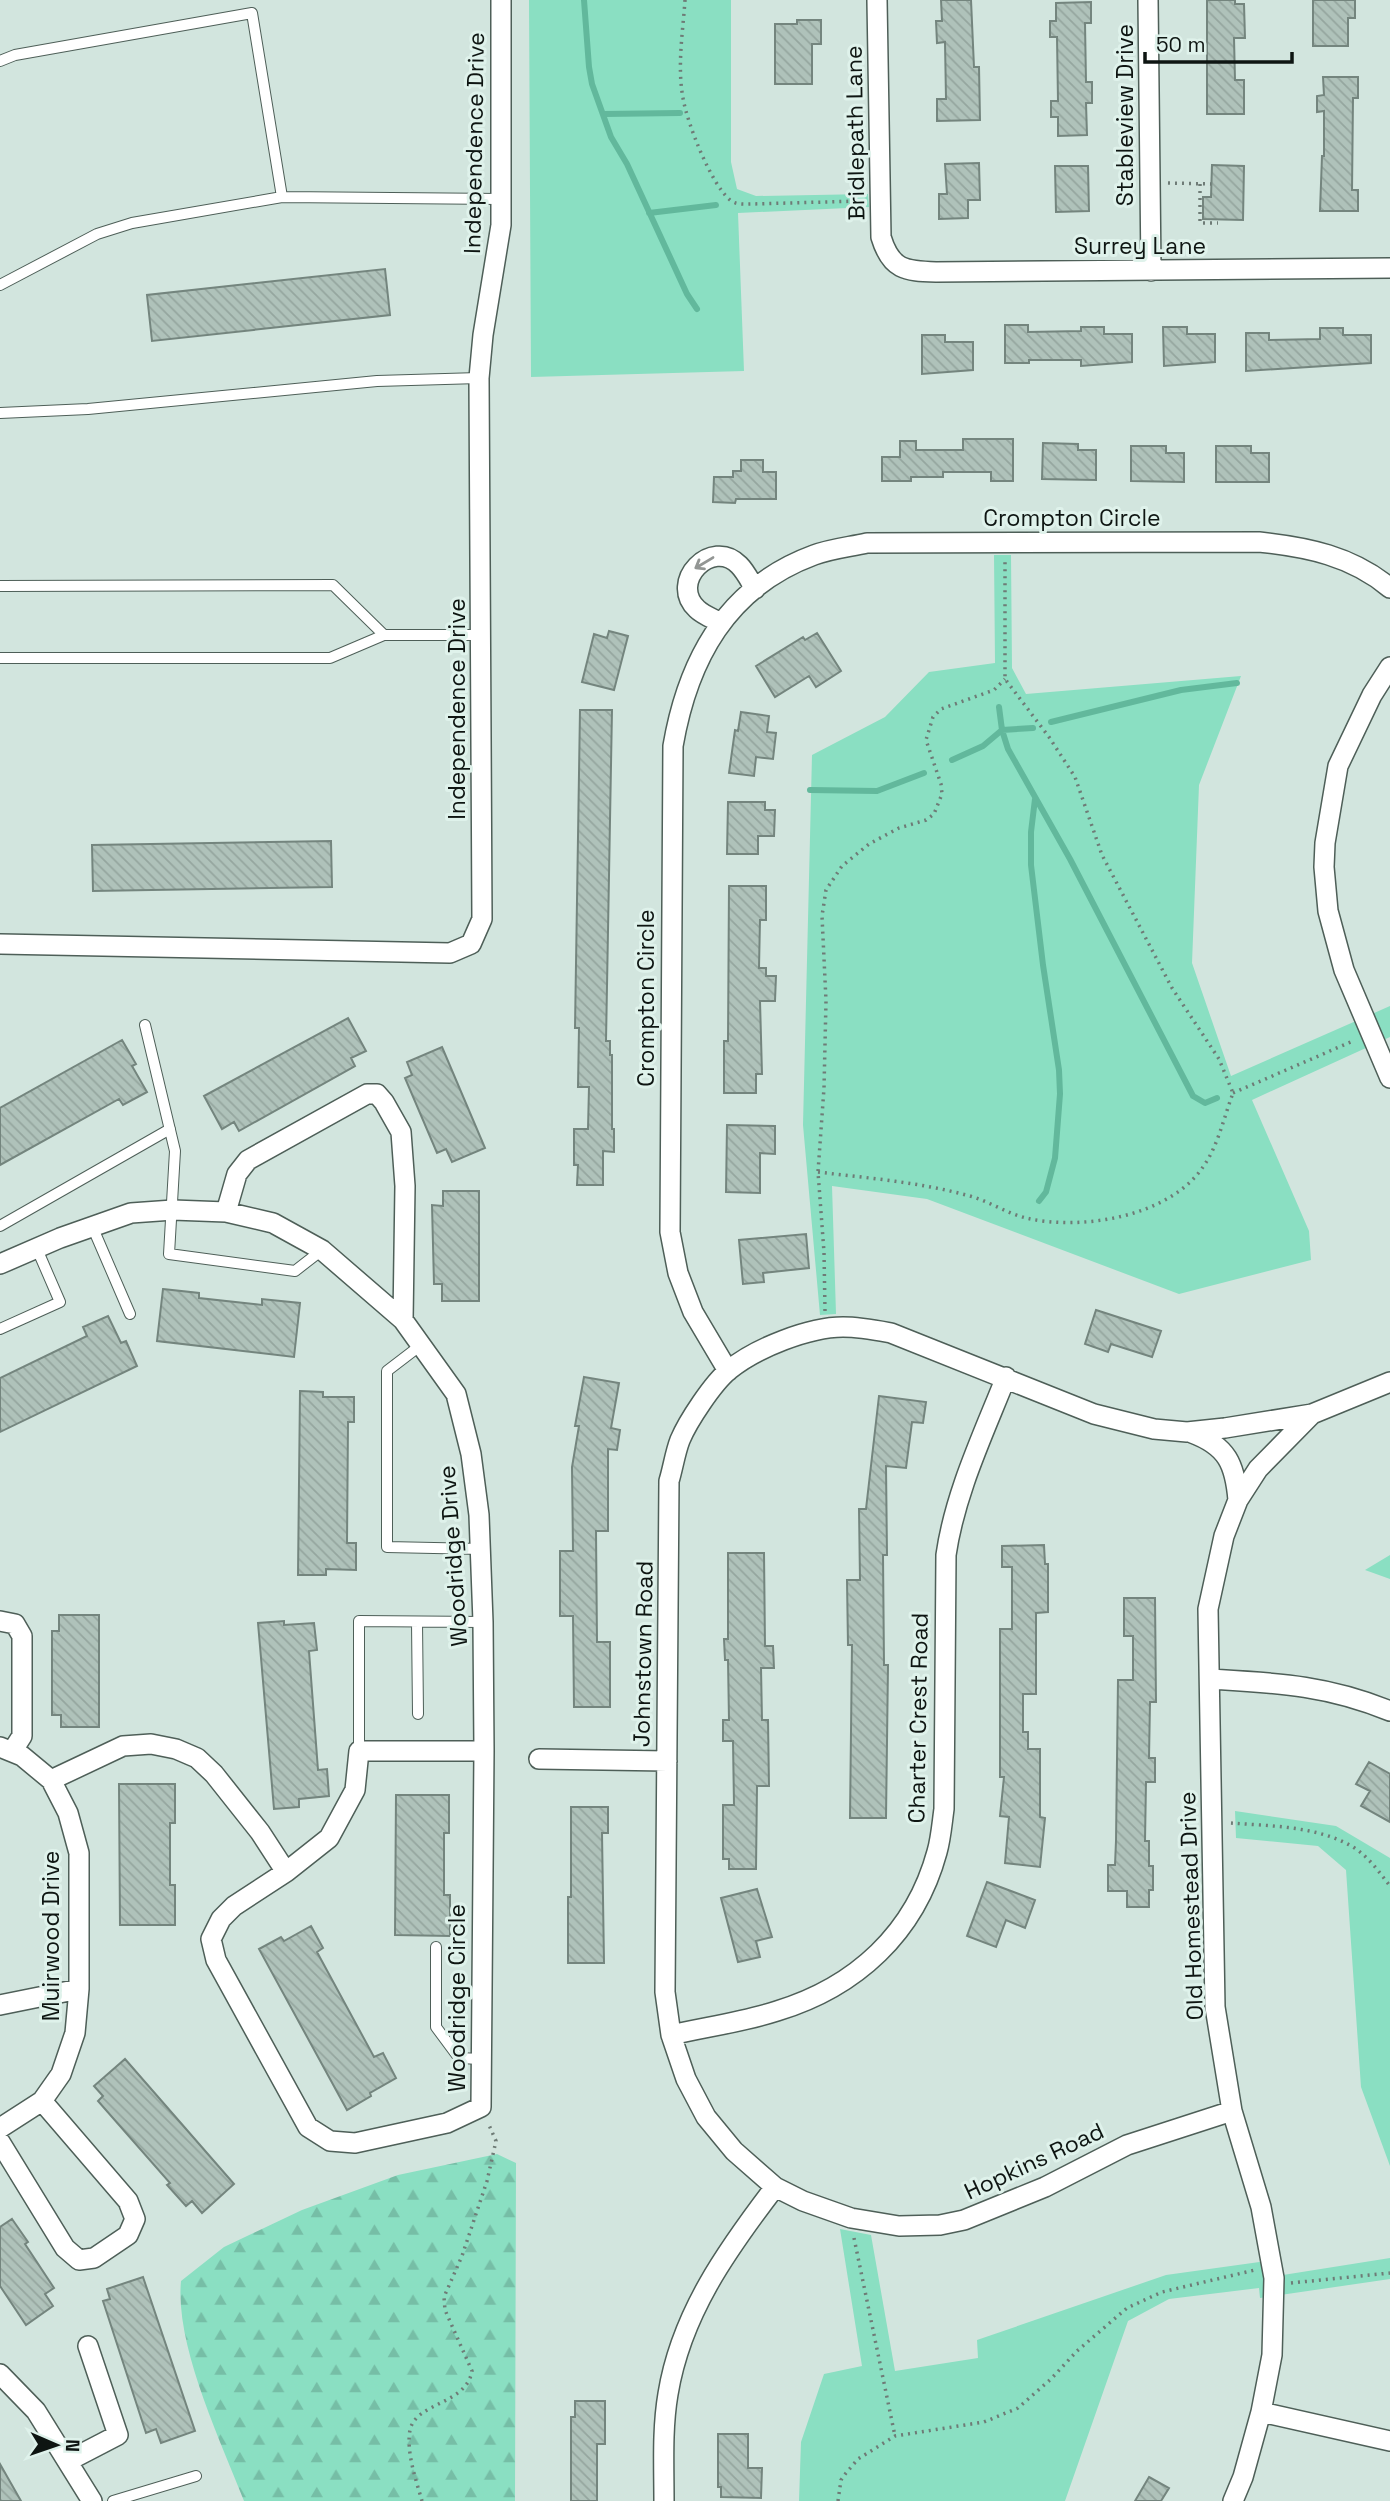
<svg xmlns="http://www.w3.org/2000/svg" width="1390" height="2501" font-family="'Space Grotesk',sans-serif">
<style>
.forest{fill:url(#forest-firs)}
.park{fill:#8adfc2}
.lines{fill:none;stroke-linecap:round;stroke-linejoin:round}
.stream{stroke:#62b89c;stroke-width:6}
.building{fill:url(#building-back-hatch);stroke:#74857e;stroke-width:2}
.service-casing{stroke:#4e5f58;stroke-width:12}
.minor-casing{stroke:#4e5f58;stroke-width:22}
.path{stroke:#6e7b76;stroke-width:3.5;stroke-dasharray:2 5;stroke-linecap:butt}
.service{stroke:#fff;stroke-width:10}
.minor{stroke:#fff;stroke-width:19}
.oneway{stroke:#939694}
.labels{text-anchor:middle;stroke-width:6;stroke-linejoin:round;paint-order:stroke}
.street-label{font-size:23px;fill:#0e1512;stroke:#dff2eb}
</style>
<defs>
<pattern id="forest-firs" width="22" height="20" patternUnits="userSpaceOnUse" patternTransform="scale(1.75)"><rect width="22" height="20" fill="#8adfc2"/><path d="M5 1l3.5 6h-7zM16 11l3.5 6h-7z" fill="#76bea6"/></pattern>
<pattern id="building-back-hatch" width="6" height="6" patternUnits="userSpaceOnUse" patternTransform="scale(1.75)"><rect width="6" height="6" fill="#afc2ba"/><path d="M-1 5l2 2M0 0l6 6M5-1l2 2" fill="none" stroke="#95a69f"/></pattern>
</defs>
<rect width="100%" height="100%" fill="#d2e5de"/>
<path class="forest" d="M497,2154L516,2163L515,2501H244C220,2439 175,2346 181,2281L224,2247L302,2210L398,2175Z"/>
<path class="park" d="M529,0H731V162L737,189L756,196L868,194L869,207L738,213L744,371L531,377Z
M994,555H1011L1012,668L1026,694L1241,676L1199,785L1192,963L1231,1076L1390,1006V1037L1252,1100L1309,1231L1311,1260L1179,1294L927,1199L832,1186L836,1314L820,1315L803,1125L812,755L885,717L929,672L995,663Z
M1390,1555V1579L1365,1570Z
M1235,1811L1336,1826L1390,1858V2166L1361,2087L1346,1870L1318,1846L1236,1838Z
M840,2229L871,2235L895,2371L978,2358L977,2340L1166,2275L1281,2259L1283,2275L1390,2258V2279L1260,2298L1259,2288L1169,2299L1128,2321L1065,2501H799L801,2442L824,2374L862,2366Z"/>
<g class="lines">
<path class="stream" d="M584,0L589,67L592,84L611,137L627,164L687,294L697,309
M604,114L680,113
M649,213L716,205
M999,707L1002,730L1008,749L1070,859L1193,1096L1205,1103L1217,1098
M1051,722L1181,690L1237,683
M952,760L983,746L1002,730L1033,728
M810,790L877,791L924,773
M1035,799L1031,832V865L1043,965L1059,1070L1060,1094L1055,1158L1046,1192L1039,1201"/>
</g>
<path class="building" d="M941,0H971L974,67H979L980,120L937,121V99H946L945,42L937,43L936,21H942Z
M1207,0H1235V4H1244L1245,38H1234L1235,80H1244V114H1207Z
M1313,0H1355V18H1348V46H1313Z
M1091,2V23H1085L1086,82H1092V103H1086L1087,135L1058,136V117H1051V101H1058L1057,37H1050V21H1056V3Z
M797,20H821V44H812V84H775V24H797Z
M1323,77H1358V98H1353L1352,190H1358V211H1320L1322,156H1324V111L1317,112V96L1324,95Z
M979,163L980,200H968V218L939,219V194H947L945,164Z
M1212,165L1244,166L1243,220L1203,219V197H1211Z
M1055,166H1088L1089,211L1056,212Z
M385,269L390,315L152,341L147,295Z
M1005,325H1028V332L1081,331V327H1104V334H1132V362L1081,366V360H1029V363H1005Z
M1163,327H1187V334H1215V362L1164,366Z
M1320,328H1343V335H1371V363L1246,371V333H1269V340L1320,339Z
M922,335H945V342H973V370L922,374Z
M963,439H1013V481H991V472H943V477H911V481H882V457H900V441H916V450H963Z
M1043,443L1078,444V450H1096V480L1042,479Z
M1131,446H1166V453H1184V482L1131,481Z
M1216,446H1251V453H1269V482H1216Z
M741,460H763V472H776V499H736L735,503L713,502L714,477H733V471H741Z
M609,631L628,636L614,690L582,682L594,634L607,638Z
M817,633L841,671L816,687L809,676L775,697L756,666L803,637L805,640Z
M580,710H612L606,1041H610V1055H612V1129H614V1152L603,1151V1185H577L578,1165H574V1129H588L589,1087H578L579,1028H575Z
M741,712L769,716L767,732L776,733L773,759L756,757L754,776L729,773L735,730L738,731Z
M728,802H765V810H775L774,836H758V854H727Z
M331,841L332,887L93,891L92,845Z
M729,886H766V920H760L759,968H766V976H776L775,1001H760L762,1074H756V1093H724V1041H728Z
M348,1018L366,1051L351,1058L355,1066L239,1131L234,1122L222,1129L204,1096Z
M122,1040L136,1064L132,1066L147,1092L123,1105L119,1099L0,1165V1108Z
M442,1047L485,1148L452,1162L446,1149L437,1153L405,1078L412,1075L407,1062Z
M727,1125L775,1126V1154L760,1153V1193L726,1192Z
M443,1191H479V1301H442V1284H434L432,1205L443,1206Z
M806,1234L809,1268L763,1273L764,1282L743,1284L739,1240Z
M163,1289L199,1293V1298L262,1305V1299L300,1303L294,1357L157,1341Z
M1096,1310L1161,1331L1152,1357L1111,1344L1108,1352L1085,1344Z
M108,1316L121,1343L126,1341L137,1366L0,1432V1378L87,1336L83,1327Z
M584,1377L619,1383L611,1428L620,1430L617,1450L608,1449V1531H596L597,1642H610V1707H574L573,1616H560V1551H573L572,1467L579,1426H575Z
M300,1391L323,1392V1397H354V1422H348L347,1543H356V1570L326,1569V1575H298Z
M879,1396L926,1402L923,1423L912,1422L906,1468L886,1466L887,1555H883L884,1665H888L886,1818H850L852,1645H848L847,1580H860L859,1509H866Z
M1044,1545L1045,1564H1048V1612L1036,1613V1694H1023V1732H1028V1749H1040V1817L1045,1818L1040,1867L1005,1863L1009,1817L1000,1816L1004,1777H1000V1629H1012V1567H1002V1546Z
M728,1553H764L765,1646H773L774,1668H761L762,1720H768L769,1786H757L756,1869H729V1859H723V1805H734L733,1741H723V1720H729L728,1660H725L724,1639H728Z
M1124,1598H1155L1156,1702H1150L1149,1758H1155V1782H1146L1145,1841H1149V1866H1153V1890H1149V1907H1127V1891H1108V1865H1115L1116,1841L1118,1680H1133V1636H1124Z
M59,1615H99V1727H61V1715H52V1631H59Z
M284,1621V1625L314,1623L317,1650L309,1651L318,1770L327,1769L329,1796L299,1799V1807L274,1809L258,1623Z
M1369,1762L1390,1774V1822L1361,1806L1370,1791L1356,1784Z
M119,1784H175V1823H170V1885H175V1925H120Z
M396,1795H449V1833H444V1895H450V1936L395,1935Z
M571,1807H608V1833H602L604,1963H568V1897H571Z
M987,1882L1035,1900L1025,1928L1006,1920L996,1947L967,1936Z
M757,1889L772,1937L756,1941L760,1957L738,1962L721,1898Z
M311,1926L323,1948L317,1952L374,2057L383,2053L396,2078L370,2093L371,2096L347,2110L259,1949L281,1937L284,1941Z
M125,2059L234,2184L202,2213L192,2201L186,2206L167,2185L170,2183L98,2101L103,2096L94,2086Z
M12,2219L28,2242L25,2244L54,2288L45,2294L53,2306L26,2325L0,2286V2227Z
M143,2277L195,2431L161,2443L156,2429L146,2433L103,2301L110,2299L107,2289Z
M575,2401H605V2444H597V2501H571V2417H575Z
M718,2434H748V2468H762L761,2498L721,2497V2487H718Z
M0,2464L21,2501H0Z
M1149,2477L1169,2488L1161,2501H1135Z"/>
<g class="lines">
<g class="service-casing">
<path id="service" d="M0,61L15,55L252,13L282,197L132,223L97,234L0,285
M282,197L501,199
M0,413L88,409L377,381L479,378
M0,586L333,585L384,635
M0,658H330L384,635H481
M145,1025L175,1151L169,1254L295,1271L322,1250
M0,1226L170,1129
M92,1226L130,1314
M0,1329L60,1302L37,1249
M421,1345L387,1371V1547L481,1549
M417,1622L418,1714
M359,1751V1621L483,1622
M436,1947V2027L459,2058L481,2059
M113,2501L196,2476"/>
</g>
<g class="minor-casing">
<path id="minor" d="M877,0L881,237C891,270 905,271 936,272L1390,268
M1148,0L1151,271
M721,623C714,619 703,615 697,609C668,582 712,537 739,565C746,572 750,581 755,589
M1390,667L1372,695L1338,766L1325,843L1324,867L1328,911L1344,970L1390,1078
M0,944L450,953L471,944L482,919L479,378L483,335L501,225V0
M226,1212L237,1174L248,1160L367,1094H377L384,1102L401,1132L405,1186L403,1320
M0,1264L60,1238L131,1213L173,1210L226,1212L273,1223L322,1250L403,1320L456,1394L471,1454L479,1515L483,1622L484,1751
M728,1371L693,1312L678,1273L670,1232L673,746C688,659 727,587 814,555C830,549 849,547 867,543L1259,542C1307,547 1352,556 1390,588
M1192,1433C1227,1446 1235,1464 1238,1500
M0,1621L15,1624L22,1636V1736L13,1750
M1210,1679C1277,1683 1327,1685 1390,1711
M0,1747L22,1756L51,1780L68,1813L79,1853V1989L75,2033L61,2074L42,2101L0,2128
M359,1751H484L481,2107L447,2123L355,2143L330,2141L308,2127L216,1960L211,1939L221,1919L234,1906L286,1872L329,1838L355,1790Z
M539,1759L667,1761
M51,1780L123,1746L151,1744L176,1749L197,1758L214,1774L260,1832L286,1872
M0,2005L79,1989
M671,2035C706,2027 743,2022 777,2011C856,1987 915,1933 937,1852C941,1838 942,1823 944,1809L946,1555C955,1493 983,1435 1006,1377
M1232,2111L1127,2145L1045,2187L964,2220L940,2225L899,2226L851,2218L803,2201L775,2187L734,2151L706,2117L686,2079L671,2035L665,1992L669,1481C673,1468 675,1453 680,1440C688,1421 713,1383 729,1370C756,1348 809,1327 843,1327C860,1327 875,1330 891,1333L1094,1414L1154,1429L1187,1432L1225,1428L1312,1414
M0,2142L65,2248L79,2260L94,2258L128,2235L135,2219L128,2201L42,2101
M0,2374L36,2411L92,2501
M1261,2412L1390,2441
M68,2461L118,2435L88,2346
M664,2501C664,2466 662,2429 668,2394C681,2314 727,2250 775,2187
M1233,2501L1243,2477L1261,2412L1272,2355L1274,2278L1261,2207L1232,2111L1215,2007L1208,1609L1224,1536L1238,1500L1258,1469L1312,1414L1390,1382"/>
</g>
<path class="path" d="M685,0C683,31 677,66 683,98C687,123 711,184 730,200C736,205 744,204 751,204L862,201
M1168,183L1211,184
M1200,184V223H1218
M1233,1093L1353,1041
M818,1172C867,1178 918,1182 966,1195C987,1200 1006,1213 1026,1218C1081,1231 1169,1217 1203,1167C1218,1146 1224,1117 1233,1093L1219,1059L1172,988L1102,855L1075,777L1049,737L1005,679V562
M825,1311L824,1252L818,1172L824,1088L826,1001L822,916L826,890L842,866L869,844L899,828L926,820L934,814L942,794L941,784L926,740L933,717L941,709L994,690L1005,679
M1231,1823C1270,1826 1318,1826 1353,1847C1369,1857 1379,1872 1390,1886
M854,2238L895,2436
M1291,2283L1390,2273
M422,2501C416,2480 406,2452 410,2430C416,2402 466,2405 472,2371L445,2310L444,2297L462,2256L487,2181L496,2141L489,2125
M838,2501L841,2480L846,2473L858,2459L895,2436L984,2422L1018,2408L1051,2379L1077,2351L1127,2308L1162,2292L1255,2270"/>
<use href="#service" class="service"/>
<use href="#minor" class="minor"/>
</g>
<defs><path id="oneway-shaft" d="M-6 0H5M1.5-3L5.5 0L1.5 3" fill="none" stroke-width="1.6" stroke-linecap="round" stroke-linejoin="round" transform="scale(1.75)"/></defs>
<use class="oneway" href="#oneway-shaft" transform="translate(704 563) rotate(149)"/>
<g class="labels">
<g class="street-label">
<text transform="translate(1125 115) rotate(-90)" y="8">Stableview Drive</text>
<text transform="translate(855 133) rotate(-91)" y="8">Bridlepath Lane</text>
<text transform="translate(474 143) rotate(-89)" y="8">Independence Drive</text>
<text x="1140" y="254">Surrey Lane</text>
<text x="1072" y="526">Crompton Circle</text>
<text transform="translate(457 709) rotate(-90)" y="8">Independence Drive</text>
<text transform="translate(646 998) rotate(-90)" y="8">Crompton Circle</text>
<text transform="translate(453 1556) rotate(-94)" y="8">Woodridge Drive</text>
<text transform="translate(643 1654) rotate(-89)" y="8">Johnstown Road</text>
<text transform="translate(918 1718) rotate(-89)" y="8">Charter Crest Road</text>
<text transform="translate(1191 1906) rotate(-92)" y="8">Old Homestead Drive</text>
<text transform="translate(51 1936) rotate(-90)" y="8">Muirwood Drive</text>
<text transform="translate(457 1998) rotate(-90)" y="8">Woodridge Circle</text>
<text transform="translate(1034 2161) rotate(-25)" y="8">Hopkins Road</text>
</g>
</g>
<g transform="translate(56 2445) rotate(92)" stroke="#dff2eb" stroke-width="5" paint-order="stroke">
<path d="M0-5L12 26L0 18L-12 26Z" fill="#0e1512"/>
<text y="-10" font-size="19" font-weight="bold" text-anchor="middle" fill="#0e1512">N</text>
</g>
<path d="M1145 52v10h147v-10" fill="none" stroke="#0e1512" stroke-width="3.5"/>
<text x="1156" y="52" font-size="21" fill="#0e1512" stroke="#dff2eb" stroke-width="5" paint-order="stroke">50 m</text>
</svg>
